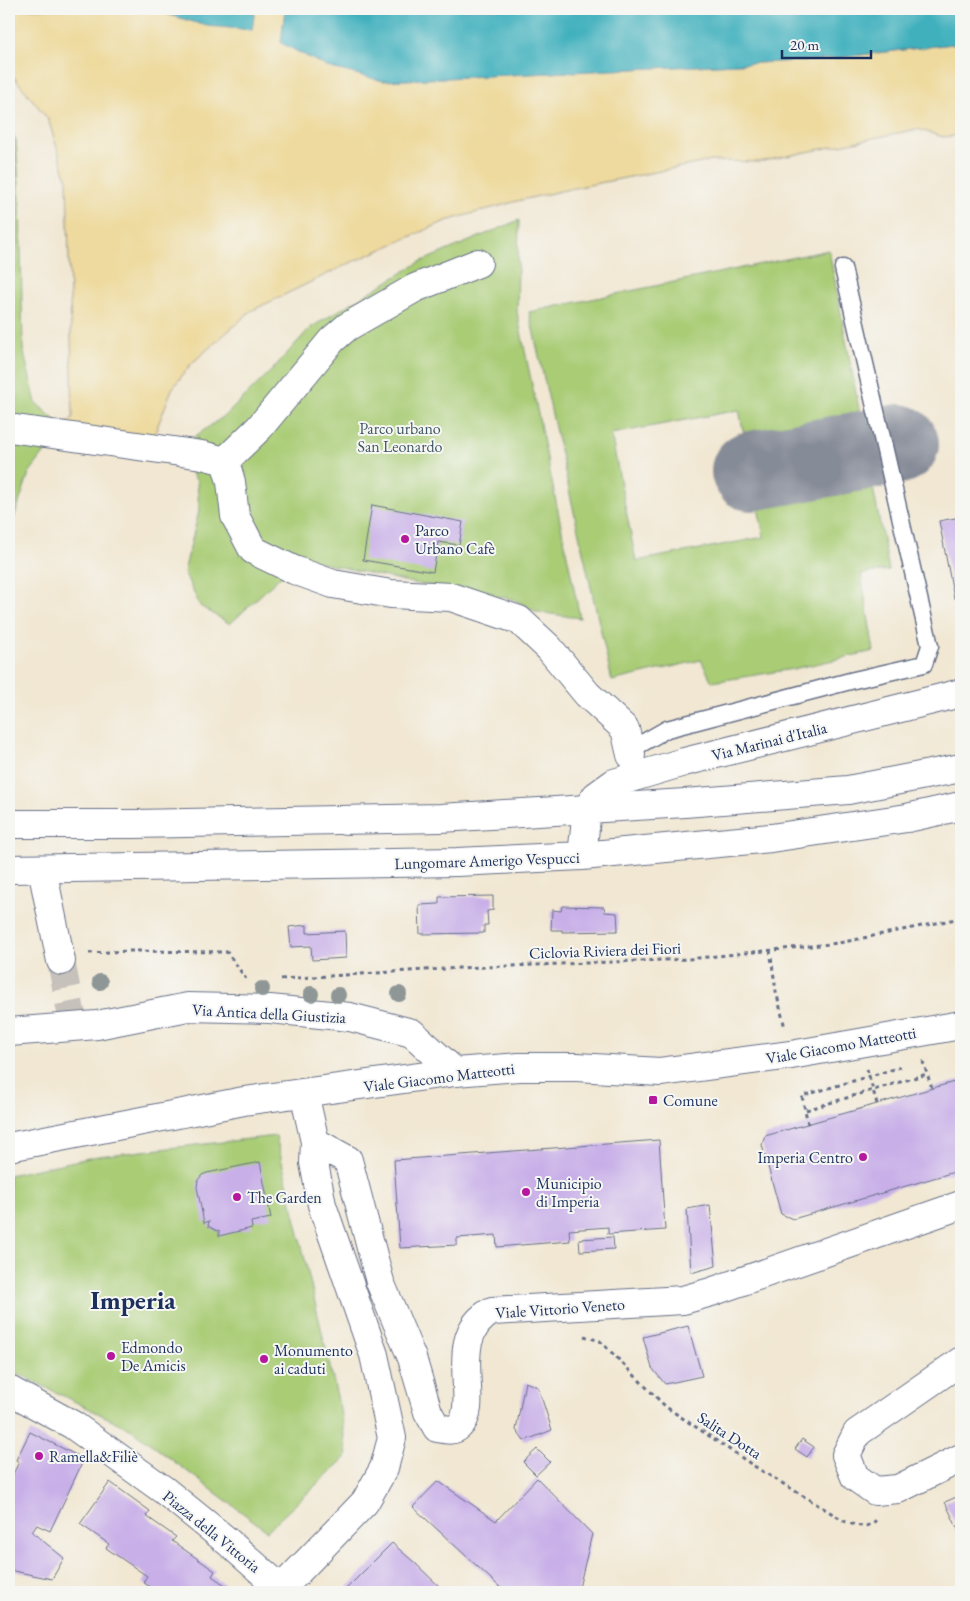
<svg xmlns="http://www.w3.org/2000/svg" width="970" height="1601" font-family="'EB Garamond',serif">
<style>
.green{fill:#a9cc75;stroke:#627e6a}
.sand{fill:#eeda9e;stroke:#84847e}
.water{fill:#41b0bd;stroke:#2e708e}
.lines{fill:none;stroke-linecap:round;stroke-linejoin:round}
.taxiway{stroke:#868b98;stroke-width:80}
.building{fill:#c8afe8}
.street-tunnel{stroke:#c6c2bb;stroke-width:28;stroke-dasharray:28 14;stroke-linecap:butt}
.lane-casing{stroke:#666f87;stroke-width:19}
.street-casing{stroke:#666f87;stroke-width:30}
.secondary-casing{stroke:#666f87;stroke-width:30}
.primary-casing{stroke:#666f87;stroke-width:30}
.path{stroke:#666f87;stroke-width:3;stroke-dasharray:4 4;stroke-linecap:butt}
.lane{stroke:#fff;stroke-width:16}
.street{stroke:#fff;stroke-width:28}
.secondary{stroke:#fff;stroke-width:28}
.primary{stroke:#fff;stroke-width:28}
.tree{fill:#8f9796}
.poi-dot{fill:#b5179e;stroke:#f6f6f2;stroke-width:2}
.labels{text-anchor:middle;stroke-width:4;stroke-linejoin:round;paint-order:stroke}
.park-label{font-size:16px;fill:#3e5664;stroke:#f6f6f2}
.poi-label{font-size:16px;fill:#1b2f5e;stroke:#f6f6f2;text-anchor:start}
.street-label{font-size:16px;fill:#1b2f5e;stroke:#f6f6f2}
.town-label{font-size:26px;font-weight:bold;fill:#1b2f5e;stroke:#f6f6f2}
</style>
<rect width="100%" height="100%" fill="#f6f6f2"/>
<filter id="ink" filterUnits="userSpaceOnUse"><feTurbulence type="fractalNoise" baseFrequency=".02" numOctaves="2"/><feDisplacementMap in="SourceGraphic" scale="10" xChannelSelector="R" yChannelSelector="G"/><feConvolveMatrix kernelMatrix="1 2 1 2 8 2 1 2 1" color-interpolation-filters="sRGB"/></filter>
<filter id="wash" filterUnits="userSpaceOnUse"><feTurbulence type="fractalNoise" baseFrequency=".0096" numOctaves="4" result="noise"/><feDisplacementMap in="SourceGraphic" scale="20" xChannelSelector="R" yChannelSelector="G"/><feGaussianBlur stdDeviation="1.12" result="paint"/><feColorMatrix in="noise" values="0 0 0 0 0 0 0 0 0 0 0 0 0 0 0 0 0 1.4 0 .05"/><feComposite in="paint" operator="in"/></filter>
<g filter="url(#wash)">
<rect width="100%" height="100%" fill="#f1e7d2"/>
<path class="green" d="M9,131L16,140L20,201L23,349L36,403L64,428L187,442L227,414L271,371L310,328L420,262L519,220L517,312L580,618L537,612L513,599L413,583L300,558L230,624L200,606L184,572L199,511L197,481L184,463L49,447L29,473L9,533Z
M829,250L861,420L857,434L842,444L749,459L739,410L611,434L636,561L764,537L753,484L856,467L864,468L871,477L889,570L861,574L874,651L793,669L712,682L701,660L612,681L529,312Z
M276,1136L340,1409L347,1456L267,1531L132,1430L9,1369V1175L98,1156Z"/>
<path class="sand" d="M9,9H166V14L252,30L255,9H285L281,43L383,81L819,60L961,43V135L943,137L917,129L759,162L711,161L574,188L517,201L446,221L350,263L251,311L191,364L172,389L153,438L63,428L73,417L67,180L48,119L9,71Z"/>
<path class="water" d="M166,9H255L252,30L207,26L166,14Z
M285,9H961V43L819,60L383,81L327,67L281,43Z"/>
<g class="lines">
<path class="taxiway" d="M751,471L899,444"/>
</g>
<g id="blocks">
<path class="building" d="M372,505L463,522L459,545L438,542L433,572L363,560Z
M961,517V597L954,598L939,521Z
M493,896V910L487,911L488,925H484V933L420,934L419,905L439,904V897Z
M562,906L604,907L605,912L617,913L618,929L617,931L562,932V930H551L552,910L561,911Z
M307,925V933L345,931L346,958L312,960L311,946L291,947L289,927Z
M961,1080V1170L793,1219L781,1214L762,1145L765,1136Z
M659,1140L665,1230L608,1234V1227L569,1230L570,1241L497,1247L496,1235L457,1238V1245L400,1248L394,1160Z
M260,1162L271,1218L251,1222L252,1228L219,1236V1230L217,1231L208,1226L209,1221L204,1223L197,1187L198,1180L202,1175L207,1173Z
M710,1205L716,1266L691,1273L687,1209Z
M613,1237L614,1249L580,1251L579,1239Z
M688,1326L702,1376L665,1384L652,1368L643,1337Z
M525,1382L538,1387L552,1430L524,1441L516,1430Z
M30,1432L84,1459L50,1531L37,1525L32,1532L64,1558L52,1579L9,1570V1482L19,1462L16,1460Z
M802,1439L814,1447L807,1457L795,1449Z
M537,1449L550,1462L536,1475L523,1462Z
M537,1478L592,1534L578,1592H500L503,1590L413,1507L438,1481L496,1521Z
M110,1482L150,1511L146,1516L176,1537L172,1541L215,1571L212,1576L235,1592H157L143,1582L147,1576L106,1548L109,1544L80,1524Z
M961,1495V1536L945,1502Z
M392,1543L415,1563L445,1592H343Z"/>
</g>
</g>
<g filter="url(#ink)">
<use href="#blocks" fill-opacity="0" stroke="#666f87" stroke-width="1"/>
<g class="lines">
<path class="street-tunnel" d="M61,961L74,1027"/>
<g class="lane-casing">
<path id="lane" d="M631,759V755L639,745L667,729L854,680L924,664L930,646L843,268"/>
</g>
<g class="street-casing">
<path id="street" d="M9,428L202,455L225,461L231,482L235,516L253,550L294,570L333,584L391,594L451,597L519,620L549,648L587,694L625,729L631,755
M225,461L259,428L332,340L347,327L415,288L478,263
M587,809L596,796L614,783L684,762L961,693
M42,869L61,961
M9,1032L97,1025L188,1007L270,1009L350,1017L412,1033L455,1072
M315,1142L348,1160L380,1282L412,1358L428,1412L437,1428C444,1429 453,1432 459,1426C483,1405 443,1337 492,1311L683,1300L711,1292L961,1205
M961,1361L857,1433L846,1455L855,1477L875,1491L898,1489L961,1458
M9,1390L73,1425L165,1491L227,1541L285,1592
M282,1588L365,1502L384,1468L392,1438L374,1355L322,1205L314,1163L315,1142L304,1093"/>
</g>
<g class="secondary-casing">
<path id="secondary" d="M9,824H134L441,818L685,803L848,790L961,768
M582,856L587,809
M9,869L457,862L582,856L771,838L907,818L961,806"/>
</g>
<g class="primary-casing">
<path id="primary" d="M9,1147L244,1101L455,1072L519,1067H577L660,1072L791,1055L961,1025"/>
</g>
<path class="path" d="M770,950L776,991L785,1028
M89,953L131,951L227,952L246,979
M281,979L459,968L689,959L839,943L961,918
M922,1062H923L932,1088
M867,1069L877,1104
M806,1110L927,1074
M808,1124L802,1096L901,1067
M584,1336L600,1341L666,1407L754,1466L846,1522C858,1526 868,1530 877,1519"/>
<use href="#lane" class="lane"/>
<use href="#street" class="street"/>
<use href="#secondary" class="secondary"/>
<use href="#primary" class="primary"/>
</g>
<g class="tree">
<circle cx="100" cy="982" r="8"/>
<circle cx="262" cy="989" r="8"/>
<circle cx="311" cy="994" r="8"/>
<circle cx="399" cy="994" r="8"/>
<circle cx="338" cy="995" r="8"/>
</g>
</g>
<g class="poi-dot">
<circle cx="405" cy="539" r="5"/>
<rect x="648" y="1095" width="10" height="10" rx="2.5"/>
<circle cx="863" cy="1157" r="5"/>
<circle cx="526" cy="1192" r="5"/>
<circle cx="237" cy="1197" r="5"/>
<circle cx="111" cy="1356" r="5"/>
<circle cx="264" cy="1359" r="5"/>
<circle cx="39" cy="1456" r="5"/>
</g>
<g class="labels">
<g class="park-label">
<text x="400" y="434">Parco urbano<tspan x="400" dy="18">San Leonardo</tspan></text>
</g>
<g class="poi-label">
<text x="415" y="536">Parco<tspan x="415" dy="18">Urbano Cafè</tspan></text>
<text x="663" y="1106">Comune</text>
<text x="853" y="1163" text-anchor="end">Imperia Centro</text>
<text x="536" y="1189">Municipio<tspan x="536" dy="18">di Imperia</tspan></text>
<text x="247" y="1203">The Garden</text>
<text x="121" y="1353">Edmondo<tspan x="121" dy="18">De Amicis</tspan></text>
<text x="274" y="1356">Monumento<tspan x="274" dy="18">ai caduti</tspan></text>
<text x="49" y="1462">Ramella&amp;Filiè</text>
</g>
<g class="street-label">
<text transform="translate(769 741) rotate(-14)" y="6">Via Marinai d'Italia</text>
<text transform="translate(487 860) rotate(-2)" y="6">Lungomare Amerigo Vespucci</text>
<text transform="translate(605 950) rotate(-2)" y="6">Ciclovia Riviera dei Fiori</text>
<text transform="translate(269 1013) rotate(3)" y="6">Via Antica della Giustizia</text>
<text transform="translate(841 1045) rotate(-10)" y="6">Viale Giacomo Matteotti</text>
<text transform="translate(439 1077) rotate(-7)" y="6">Viale Giacomo Matteotti</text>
<text transform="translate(560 1308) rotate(-4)" y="6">Viale Vittorio Veneto</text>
<text transform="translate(730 1435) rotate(33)" y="6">Salita Dotta</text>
<text transform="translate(212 1531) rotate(39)" y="6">Piazza della Vittoria</text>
</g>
<g class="town-label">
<text x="133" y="1309">Imperia</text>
</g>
</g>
<rect width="970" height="1601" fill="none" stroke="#f6f6f2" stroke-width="30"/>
<path d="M782 50v8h89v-8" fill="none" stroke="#1b2f5e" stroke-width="2.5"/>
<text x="790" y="50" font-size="15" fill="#1b2f5e" stroke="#f6f6f2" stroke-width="4" paint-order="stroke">20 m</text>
</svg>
